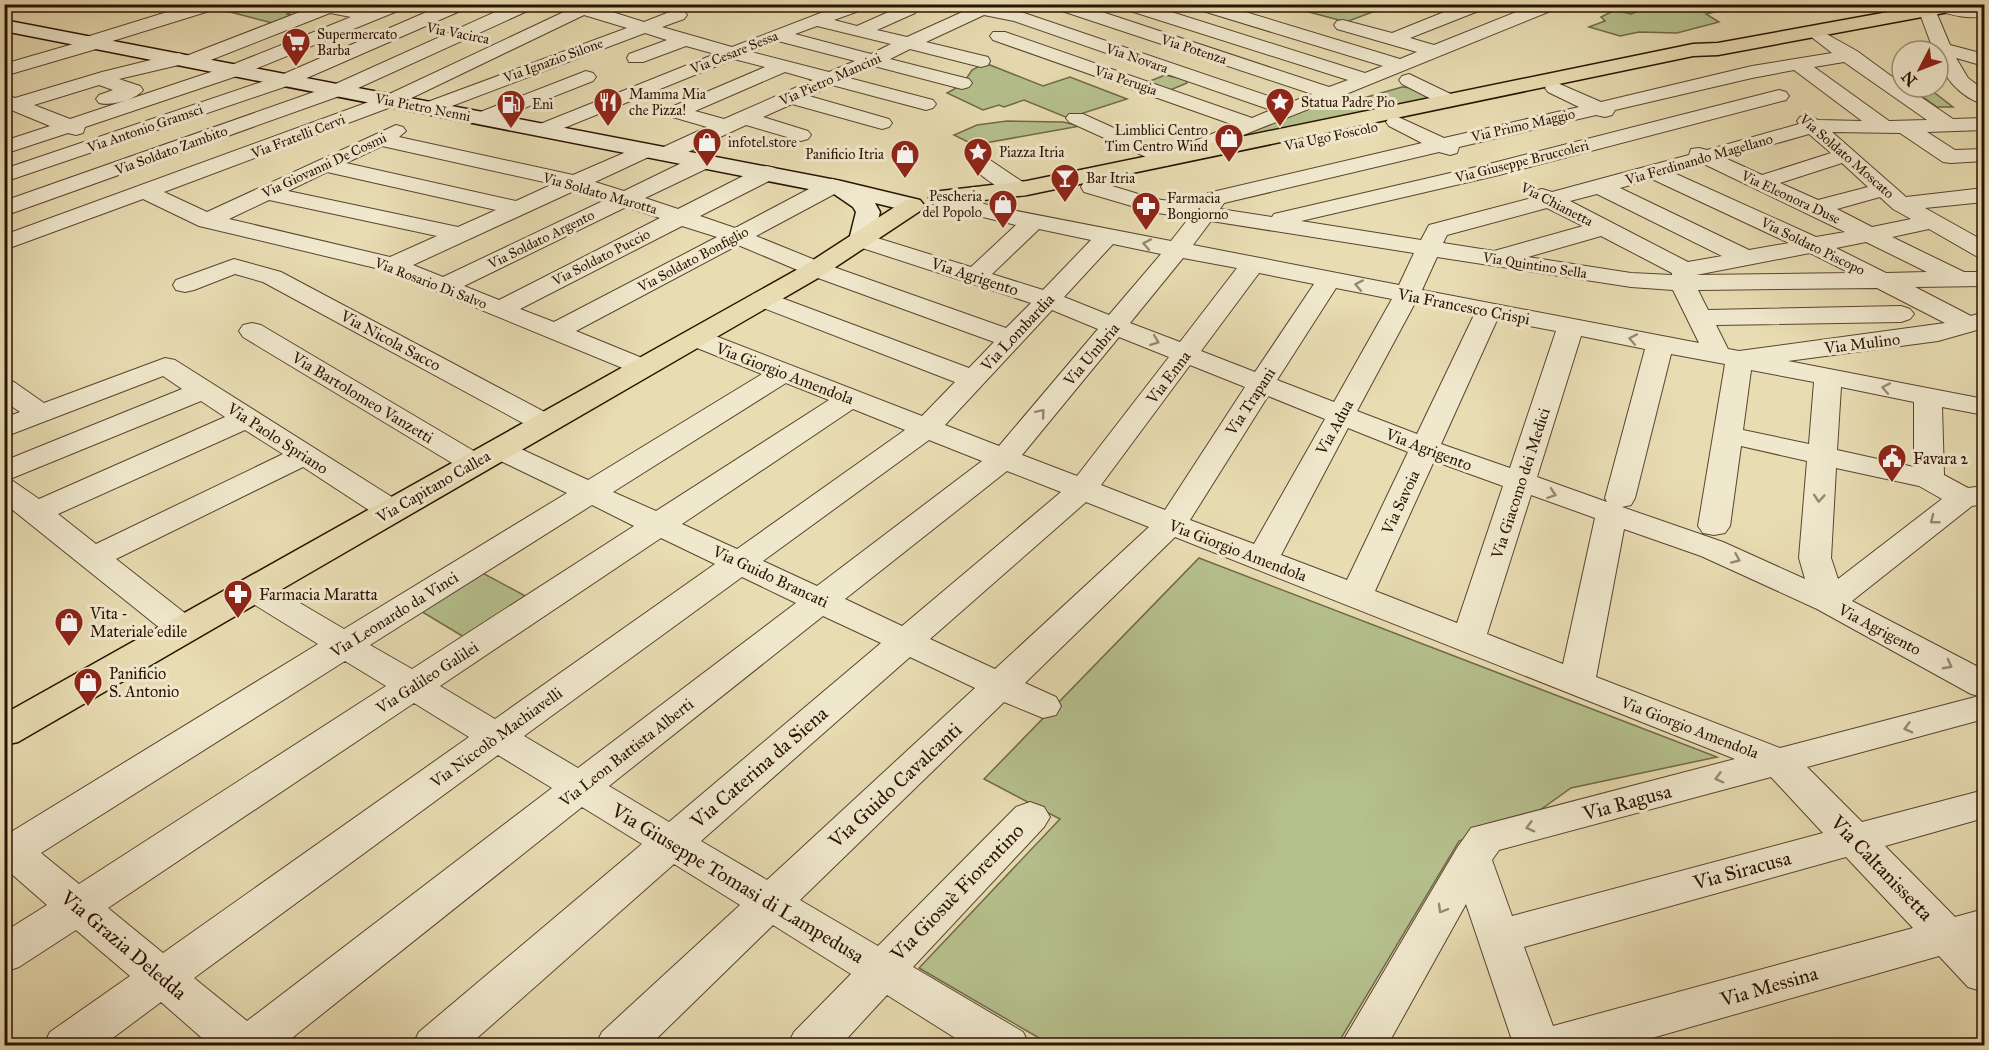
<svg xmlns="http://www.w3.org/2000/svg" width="1989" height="1050" font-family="'IM FELL Great Primer',serif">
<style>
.green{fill:#b5c08d;stroke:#706948;stroke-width:1.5}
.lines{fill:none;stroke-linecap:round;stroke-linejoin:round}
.street-casing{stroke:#5a442e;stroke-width:2}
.secondary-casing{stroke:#2b1202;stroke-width:3}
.primary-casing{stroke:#2b1202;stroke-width:3}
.street{fill:#f0e8cd;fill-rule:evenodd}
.secondary{fill:#f0e8cd;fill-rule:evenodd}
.primary{fill:#e8dcb2;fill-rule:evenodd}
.oneway{stroke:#978872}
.labels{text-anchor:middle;stroke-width:6;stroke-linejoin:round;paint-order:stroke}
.far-street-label{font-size:14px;fill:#2b1202;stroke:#f0e8cd}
.far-poi-label{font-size:14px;fill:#2b1202;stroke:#f0e8cd;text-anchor:start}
.street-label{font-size:16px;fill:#2b1202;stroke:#f0e8cd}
.poi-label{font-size:16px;fill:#2b1202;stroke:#f0e8cd;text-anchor:start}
.near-street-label{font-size:20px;fill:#2b1202;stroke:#f0e8cd}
</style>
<rect width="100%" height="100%" fill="#e8dcb2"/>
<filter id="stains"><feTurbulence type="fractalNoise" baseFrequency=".00333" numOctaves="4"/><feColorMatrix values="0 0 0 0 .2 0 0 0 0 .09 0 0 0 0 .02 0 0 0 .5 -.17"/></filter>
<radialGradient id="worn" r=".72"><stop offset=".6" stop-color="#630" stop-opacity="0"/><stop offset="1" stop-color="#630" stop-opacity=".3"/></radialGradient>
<path class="green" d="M225,4H304L309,6L287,14L296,17L276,24L215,8Z
M1283,5H1391L1346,22Z
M1646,5H1743L1706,14L1719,22L1677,33L1639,32L1620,36L1589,27L1605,21L1601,17L1615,10L1631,14L1648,7Z
M985,63L1043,86L1070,77L1127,99L1068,118L1024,100L1004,107L999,105L983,110L947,93L962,85L972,70Z
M1165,75L1187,80V83L1168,91L1145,83Z
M1402,87L1413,88L1444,102L1227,141L1334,99L1353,101Z
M1909,87H1927L1953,107H1937Z
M1007,121L1063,122L1080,126L974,145L954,135L977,125Z
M1199,558L1717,757L1571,788L1540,810L1459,841L1337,1045H1051L919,968L1060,819L984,779Z
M475,569L531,599L469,640L414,607Z"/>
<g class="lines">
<g class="street-casing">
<path id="street" d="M4,4H28L26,8L4,14Z
M193,4H221L219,8L106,43L103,47L4,76V64L80,42L83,38Z
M305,4H345L368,10L383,4H407L405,8L243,74L85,127L83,133L76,135L68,133L4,154V141L50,126L4,107V94L15,98L102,72L179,53L186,56L310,8ZM330,13L351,17L229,66L70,119L34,105L99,85L113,90L99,95L96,99L99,103C110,106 136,100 143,90L140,86L119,79L183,64L191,67L198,65Z
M445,4H469L467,8L293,84L4,182V169L279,76Z
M513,4H536L534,8L345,94L4,216V201L331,86Z
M559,4H587L644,22L672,11H684L687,15L684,19L662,27L732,47L844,4H869L867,8L834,20L857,26L893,10L884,4L915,5L918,9L915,13L877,30L907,37L980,4H1003L1000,8L1024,13L1289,103L1312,94L1053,8L1051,4H1078L1329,87L1348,80L1121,8L1119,4H1146L1365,73L1383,66L1203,11L1200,7L1202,4H1219L1400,59L1417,52L1337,29L1334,25L1337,21L1343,20L1392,33L1464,4H1488L1486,8L1410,38L1434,45L1536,4H1560L1558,8L1346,94L1344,100H1331L1166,166L1069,122L1066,118L1069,114H1083L1167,152L1234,125L993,40L990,36L993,32H1005L1252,118L1271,110L1014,21L984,15L926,42L988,57L990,61L988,65L981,67L910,49L890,59L969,79L972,83L969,87L962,89L874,66L849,78L933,100L936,104L933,108L926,110L832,85L809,96L889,119L892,123L889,127L882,129L792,104L763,117L808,131L811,135L808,139L801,141L746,125L673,159L665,160L657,159L655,154L595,182L624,191L696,156L704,155L712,156L715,161L712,166L645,198L678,209L759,168L767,166L775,168L778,173L775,178L700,216L735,228L824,181L832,179L840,181L843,186L840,191L756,236L825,264L1006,328L1031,303L853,245L849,240L853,235L861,233L971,267L1016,225L937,206L934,201L937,196L945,194L996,207L1171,241L1189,218L1152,212L1084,192L1081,187L1084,182L1092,180L1155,199L1199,205L1208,193L1422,143L1389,126L1386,122L1389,118L1396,116L1444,138L1579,107L1548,92L1545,88L1548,84L1555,82L1601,102L1752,66L1832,53L1805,32L1808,28L1814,27L1857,51L1902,84V87H1906L1953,119L1984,118V130L1927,132L1955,150L1984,149V161L1951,163L1943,162L1900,133L1832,132L1906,197L1984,188V202L1925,208L1984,241V258L1976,256L1929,229L1892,237L1964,272H1984V286L1915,287L1971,316L1984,312V328L1938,341L1788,361L1984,399V415L1942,407L1944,475L1968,488L1984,486V504L1972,506L1852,601L1984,670V719L1807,767L1862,822L1984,790V818L1885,846L1955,917L1984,909V943H1982L1984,946V992L1968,987L1939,956L1624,1046H1514L1466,904L1387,1046H1340L1457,848L1471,828L1735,759L1175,537L1025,683L1056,697L1061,706L1056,715L1043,718L1004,702L800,900L878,946L1016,807L1030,802L1044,807L1050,817L1044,827L913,967L1023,1032L1030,1046H968L887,995L840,1046H787L794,1032L851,974L773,925L649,1046H595L602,1032L740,905L674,864L468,1046H412L419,1032L642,844L582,807L282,1046H211L161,1002L102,1046H43L50,1032L130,976L76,930L19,967L4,972V932L47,905L7,870L4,871V830L11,832L318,644L242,597L237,590L242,583L254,580L266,583L344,629L567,493L488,455L483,449L488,443L498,440L508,443L588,480L762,374L687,344L683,338L687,332L696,330L705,332L922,416L955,382L753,304L749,299L753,294L762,291L771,294L969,368L994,342L807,274L738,245L576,331L652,362L656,368L652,374L642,376L384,270L199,226L143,199L4,250V235L385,96L568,10ZM584,15L627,28L422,104L419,108L422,112H436L645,33L667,40L629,54L627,58L629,62H643L686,46L715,54L535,126L532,130L535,134L542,136L549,134L734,59L765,67L669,108L666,112L669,116L707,127L657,150L654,146L647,144L640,146L573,175L399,137L406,131L403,127L396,125L207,212L164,192L399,104ZM817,26L891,44L871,54L795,34ZM778,41L855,61L829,72L751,52ZM1844,62L1927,120L1889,121L1814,67ZM1794,70L1862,121L1818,120L1807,115L1800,117L1797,121L1799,124L1707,150L1699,148L1691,149L1689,155L1552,192L1542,189L1534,191L1532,198L1429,225L1421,240L1301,221L1499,175L1786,100L1789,96L1786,92L1779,90L1489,164L1274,214L1272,217L1220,209L1224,203L1439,152L1450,155L1457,153L1459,147L1596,115L1605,117L1612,115L1615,110L1752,78ZM785,72L813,80L724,119L695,111ZM1809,134L1831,153L1762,175L1725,158ZM382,146L553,184L516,201L346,163ZM1842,163L1868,187L1818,200L1780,183ZM1704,164L1845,232L1816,237L1674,173ZM327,172L496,210L458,227L288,191ZM1652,179L1789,243L1749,250L1620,188ZM576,190L605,200L443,277L413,265ZM1597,194L1722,256L1688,262L1570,201ZM1880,197L1893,209L1911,219L1872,227L1837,209ZM269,200L437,236L390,257L229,219ZM626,207L660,218L499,300L464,286ZM1547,208L1583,226L1494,251L1443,243L1447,235ZM1211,221L1414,253L1399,285L1193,245ZM682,226L717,237L554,322L520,309ZM1039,229L1091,240L1043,290L992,274ZM1601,236L1672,273V275L1631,273L1528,257ZM1866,242L1927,272L1886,273L1836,248ZM1113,244L1161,254L1109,315L1064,297ZM1810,253L1850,273L1696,275ZM1437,257L1631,287L1673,290L1699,343L1422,290ZM1183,258L1237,268L1180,342L1130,323ZM1259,273L1314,284L1255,372L1201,351ZM1336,288L1392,299L1334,402L1277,380ZM1877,288L1945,323L1739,351L1728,349L1716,325L1901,322L1910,319L1914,314L1910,309L1901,306L1708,310L1698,290ZM1415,303L1474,315L1417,434L1357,411ZM1052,310L1098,329L999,446L945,425ZM1497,320L1556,331L1510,468L1441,444ZM1581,336L1645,349L1605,498L1607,502L1537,477ZM1119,337L1169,357L1077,476L1022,455ZM1671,354L1725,364L1698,526L1703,533L1714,535L1725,533L1730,526L1741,446L1807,461L1799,558L1805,579L1723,542L1622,507L1631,505L1635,498ZM1190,365L1245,387L1165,510L1101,485ZM1751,370L1814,382L1809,444L1743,430ZM786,383L829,400L656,511L613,492ZM1841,387L1914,402V467L1837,450ZM1268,396L1325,419L1254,544L1190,520ZM853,409L905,430L737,549L682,524ZM1348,428L1408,452L1347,580L1281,555ZM929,440L982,461L817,586L763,561ZM1434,461L1503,486L1457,623L1375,591ZM1836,468L1919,486L1942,499L1838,579L1831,558ZM1007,471L1061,492L902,626L845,599ZM1531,495L1595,518L1563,664L1487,634ZM1086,502L1149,527L995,669L930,639ZM592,505L634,526L412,669L370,645ZM1624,529L1701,556L1817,609L1971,694L1979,696L1780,748L1596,677ZM661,538L715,564L495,719L440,686ZM742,577L796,603L578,768L524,736ZM823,616L881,643L669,822L609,786ZM910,657L975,688L767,880L701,841ZM345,661L386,686L79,884L41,853ZM414,703L469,737L163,953L108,908ZM498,755L552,788L247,1021L194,978ZM1771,777L1823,833L1512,916L1492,860L1499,850ZM1846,857L1913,928L1553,1026L1524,947Z
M1907,4H1929L1934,7L1950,45L1984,54V66L1956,58L1968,78L1984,90V104C1962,99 1938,74 1938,51L1933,49L1920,14Z
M1941,4C1957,4 1968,9 1984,6V16C1968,19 1957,16 1941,12L1938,8Z
M586,71L593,73L596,77L593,81L489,122H475L472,118L475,114Z
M1409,74L1457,97L1460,101L1457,105H1443L1402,84L1399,80L1402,76Z
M982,159L990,160L1027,185L1030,190L1027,195C1008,199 989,180 974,170L971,165L974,160Z
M234,259L281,272L554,417L558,423L554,429L544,432L534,429L263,282L235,274L194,290L185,292L176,290L173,285L176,280Z
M252,323L261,325L484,457L488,463L484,469L473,472L462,469L243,337L239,331L243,325Z
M165,358L175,360L403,504L408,511L403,518L392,520L381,518L303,467L116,559L195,621L200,629L195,637L183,640L171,637L4,503V461L182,389L163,376L4,437V418L20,412L4,401V380L14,382L44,403ZM201,401L225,417L39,499L10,479ZM245,430L283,454L96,544L58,514Z"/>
</g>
<g class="secondary-casing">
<path id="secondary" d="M4,20L841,181L920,200L924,205L920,210L912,212L875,203L880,212L873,240L870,245L861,247L852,245L849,240L856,212L853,207L834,194L4,31Z"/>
</g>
<g class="primary-casing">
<path id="primary" d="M1932,4H1974L1965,9L1718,55L1693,56L1027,195L941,205L933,203L929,198L933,193L941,191L1027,181L1693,44L1718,43Z
M912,199L920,201L924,206L920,211L825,274L18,742L4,745V714L807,264L904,201Z"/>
</g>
<use href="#street" class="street"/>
<use href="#secondary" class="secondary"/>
<use href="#primary" class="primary"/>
</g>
<defs><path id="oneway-chevron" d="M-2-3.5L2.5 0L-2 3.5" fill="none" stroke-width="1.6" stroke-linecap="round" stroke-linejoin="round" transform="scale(1.5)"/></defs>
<g class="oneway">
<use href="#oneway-chevron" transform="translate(1147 244) rotate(-169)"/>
<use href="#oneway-chevron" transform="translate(1359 285) rotate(-169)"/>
<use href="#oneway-chevron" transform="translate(1633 339) rotate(-169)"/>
<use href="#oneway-chevron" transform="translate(1155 341) rotate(21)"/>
<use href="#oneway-chevron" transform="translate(1886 388) rotate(-169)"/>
<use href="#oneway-chevron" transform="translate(1041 413) rotate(-50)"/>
<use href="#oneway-chevron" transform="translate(1552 494) rotate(19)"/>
<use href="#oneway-chevron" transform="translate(1819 498) rotate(94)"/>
<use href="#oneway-chevron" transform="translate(1934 520) rotate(142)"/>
<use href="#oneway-chevron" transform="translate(1736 559) rotate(24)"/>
<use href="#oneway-chevron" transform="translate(1948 665) rotate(28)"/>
<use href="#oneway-chevron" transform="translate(1908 728) rotate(165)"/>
<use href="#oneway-chevron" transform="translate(1719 778) rotate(165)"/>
<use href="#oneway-chevron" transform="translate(1530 827) rotate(165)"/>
<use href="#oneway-chevron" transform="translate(1442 909) rotate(120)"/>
</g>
<defs>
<g id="supermarket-pin" transform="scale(1.5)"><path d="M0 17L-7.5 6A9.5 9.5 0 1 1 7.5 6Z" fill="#8f2418" stroke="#f0e8cd"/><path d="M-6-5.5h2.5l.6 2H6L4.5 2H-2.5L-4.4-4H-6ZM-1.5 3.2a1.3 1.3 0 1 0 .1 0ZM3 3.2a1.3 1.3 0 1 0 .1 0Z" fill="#fff"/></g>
<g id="restaurant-pin" transform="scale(1.5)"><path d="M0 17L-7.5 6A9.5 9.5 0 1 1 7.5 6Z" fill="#8f2418" stroke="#f0e8cd"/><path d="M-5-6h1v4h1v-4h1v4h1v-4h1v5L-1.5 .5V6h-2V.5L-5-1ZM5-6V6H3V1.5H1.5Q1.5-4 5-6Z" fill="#fff"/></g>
<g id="sight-pin" transform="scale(1.5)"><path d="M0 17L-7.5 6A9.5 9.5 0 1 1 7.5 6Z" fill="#8f2418" stroke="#f0e8cd"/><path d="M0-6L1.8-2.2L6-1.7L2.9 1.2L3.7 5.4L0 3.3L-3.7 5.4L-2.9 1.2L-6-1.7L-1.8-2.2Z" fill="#fff"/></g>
<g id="fuel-pin" transform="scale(1.5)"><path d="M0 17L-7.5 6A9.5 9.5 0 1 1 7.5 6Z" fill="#8f2418" stroke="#f0e8cd"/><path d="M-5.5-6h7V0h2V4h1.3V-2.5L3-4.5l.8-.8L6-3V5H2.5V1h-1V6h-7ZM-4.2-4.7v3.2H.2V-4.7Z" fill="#fff"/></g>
<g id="shop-pin" transform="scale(1.5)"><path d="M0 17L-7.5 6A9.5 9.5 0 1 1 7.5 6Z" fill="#8f2418" stroke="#f0e8cd"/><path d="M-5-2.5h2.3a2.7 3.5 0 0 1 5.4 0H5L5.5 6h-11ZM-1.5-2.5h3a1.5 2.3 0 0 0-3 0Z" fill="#fff"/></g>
<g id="bar-pin" transform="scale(1.5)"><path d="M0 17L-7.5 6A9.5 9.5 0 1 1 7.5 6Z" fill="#8f2418" stroke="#f0e8cd"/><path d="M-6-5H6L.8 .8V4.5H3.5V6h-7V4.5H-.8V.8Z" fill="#fff"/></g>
<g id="pharmacy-pin" transform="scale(1.5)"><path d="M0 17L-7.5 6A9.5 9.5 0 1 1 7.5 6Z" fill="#8f2418" stroke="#f0e8cd"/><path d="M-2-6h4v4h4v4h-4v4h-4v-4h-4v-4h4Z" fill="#fff"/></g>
<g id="civic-pin" transform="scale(1.5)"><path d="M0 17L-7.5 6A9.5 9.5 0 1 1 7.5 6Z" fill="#8f2418" stroke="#f0e8cd"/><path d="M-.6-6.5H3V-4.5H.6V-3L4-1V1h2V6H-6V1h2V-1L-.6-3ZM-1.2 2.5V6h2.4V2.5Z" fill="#fff"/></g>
</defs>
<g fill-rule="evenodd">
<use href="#supermarket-pin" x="296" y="42"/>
<use href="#restaurant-pin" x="608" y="102"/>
<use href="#sight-pin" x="1280" y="102"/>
<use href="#fuel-pin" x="511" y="104"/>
<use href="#shop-pin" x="1229" y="138"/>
<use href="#shop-pin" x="707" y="142"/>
<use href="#sight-pin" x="978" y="152"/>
<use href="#shop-pin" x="905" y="154"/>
<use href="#bar-pin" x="1065" y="178"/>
<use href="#shop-pin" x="1003" y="204"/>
<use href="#pharmacy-pin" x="1146" y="206"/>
<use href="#civic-pin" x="1892" y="458"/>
<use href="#pharmacy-pin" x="238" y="594"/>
<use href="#shop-pin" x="69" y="622"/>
<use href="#shop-pin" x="88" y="682"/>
</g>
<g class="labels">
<g class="far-street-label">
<text transform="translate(458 33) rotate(11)" y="5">Via Vacirca</text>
<text transform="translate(1194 49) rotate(18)" y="5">Via Potenza</text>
<text transform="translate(734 52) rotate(-22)" y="5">Via Cesare Sessa</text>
<text transform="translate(1137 58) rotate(19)" y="5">Via Novara</text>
<text transform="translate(553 60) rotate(-20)" y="5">Via Ignazio Silone</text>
<text transform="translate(830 79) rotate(-24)" y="5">Via Pietro Mancini</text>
<text transform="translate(1126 80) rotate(19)" y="5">Via Perugia</text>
<text transform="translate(423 107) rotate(11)" y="5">Via Pietro Nenni</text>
<text transform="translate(1523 125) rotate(-13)" y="5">Via Primo Maggio</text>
<text transform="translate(145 128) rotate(-19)" y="5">Via Antonio Gramsci</text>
<text transform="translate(298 136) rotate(-21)" y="5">Via Fratelli Cervi</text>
<text transform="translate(1331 136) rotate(-12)" y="5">Via Ugo Foscolo</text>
<text transform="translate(171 150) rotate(-20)" y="5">Via Soldato Zambito</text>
<text transform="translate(1847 156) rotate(41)" y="5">Via Soldato Moscato</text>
<text transform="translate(1699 159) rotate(-16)" y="5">Via Ferdinando Magellano</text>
<text transform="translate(1522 161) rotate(-14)" y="5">Via Giuseppe Bruccoleri</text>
<text transform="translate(324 165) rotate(-25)" y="5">Via Giovanni De Cosmi</text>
<text transform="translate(600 193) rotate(16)" y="5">Via Soldato Marotta</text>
<text transform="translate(1791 197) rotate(25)" y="5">Via Eleonora Duse</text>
<text transform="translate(1557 204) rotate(27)" y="5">Via Chianetta</text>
<text transform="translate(541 239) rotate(-26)" y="5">Via Soldato Argento</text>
<text transform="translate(1813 246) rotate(26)" y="5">Via Soldato Piscopo</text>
<text transform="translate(601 257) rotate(-27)" y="5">Via Soldato Puccio</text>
<text transform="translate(693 259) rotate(-28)" y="5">Via Soldato Bonfiglio</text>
<text transform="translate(1535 265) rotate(9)" y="5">Via Quintino Sella</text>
<text transform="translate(431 283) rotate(21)" y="5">Via Rosario Di Salvo</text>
</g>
<g class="far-poi-label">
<text x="317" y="39">Supermercato<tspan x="317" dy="16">Barba</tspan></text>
<text x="629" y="99">Mamma Mia<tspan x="629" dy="16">che Pizza!</tspan></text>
<text x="1301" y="107">Statua Padre Pio</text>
<text x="532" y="109">Eni</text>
<text x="1208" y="135" text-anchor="end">Limblici Centro<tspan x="1208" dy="16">Tim Centro Wind</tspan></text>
<text x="728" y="147">infotel.store</text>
<text x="999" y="157">Piazza Itria</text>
<text x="884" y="159" text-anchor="end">Panificio Itria</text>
<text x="1086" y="183">Bar Itria</text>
<text x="982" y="201" text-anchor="end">Pescheria<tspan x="982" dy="16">del Popolo</tspan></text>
<text x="1167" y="203">Farmacia<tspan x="1167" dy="16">Bongiorno</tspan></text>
</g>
<g class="street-label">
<text transform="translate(975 276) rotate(18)" y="6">Via Agrigento</text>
<text transform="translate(1464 306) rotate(11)" y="6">Via Francesco Crispi</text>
<text transform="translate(1017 332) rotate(-47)" y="6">Via Lombardia</text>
<text transform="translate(391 340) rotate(28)" y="6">Via Nicola Sacco</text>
<text transform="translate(1862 343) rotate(-7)" y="6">Via Mulino</text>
<text transform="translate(1091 354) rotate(-50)" y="6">Via Umbria</text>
<text transform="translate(785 373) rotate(21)" y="6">Via Giorgio Amendola</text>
<text transform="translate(1168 377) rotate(-53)" y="6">Via Enna</text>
<text transform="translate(363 397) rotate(31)" y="6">Via Bartolomeo Vanzetti</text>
<text transform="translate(1250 401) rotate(-57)" y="6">Via Trapani</text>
<text transform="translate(1334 427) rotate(-61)" y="6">Via Adua</text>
<text transform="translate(278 438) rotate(33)" y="6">Via Paolo Spriano</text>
<text transform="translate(1429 449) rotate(21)" y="6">Via Agrigento</text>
<text transform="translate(1520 483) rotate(-72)" y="6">Via Giacomo dei Medici</text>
<text transform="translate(433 486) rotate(-30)" y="6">Via Capitano Callea</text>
<text transform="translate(1400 502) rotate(-65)" y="6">Via Savoia</text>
<text transform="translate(1238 550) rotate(21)" y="6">Via Giorgio Amendola</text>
<text transform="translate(771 576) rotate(25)" y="6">Via Guido Brancati</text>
<text transform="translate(394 614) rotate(-32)" y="6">Via Leonardo da Vinci</text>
<text transform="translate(1880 629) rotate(28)" y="6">Via Agrigento</text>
<text transform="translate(427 677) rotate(-33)" y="6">Via Galileo Galilei</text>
<text transform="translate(1690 727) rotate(21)" y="6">Via Giorgio Amendola</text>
<text transform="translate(496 737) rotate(-36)" y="6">Via Niccolò Machiavelli</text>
<text transform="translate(626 752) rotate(-38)" y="6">Via Leon Battista Alberti</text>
</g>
<g class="poi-label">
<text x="1913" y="464">Favara 2</text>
<text x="259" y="600">Farmacia Maratta</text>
<text x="90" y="619">Vita -<tspan x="90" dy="18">Materiale edile</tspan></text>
<text x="109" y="679">Panificio<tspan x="109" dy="18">S. Antonio</tspan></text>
</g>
<g class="near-street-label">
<text transform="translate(759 767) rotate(-41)" y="7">Via Caterina da Siena</text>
<text transform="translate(895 785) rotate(-43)" y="7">Via Guido Cavalcanti</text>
<text transform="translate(1627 802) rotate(-15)" y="7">Via Ragusa</text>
<text transform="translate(1882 868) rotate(46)" y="7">Via Caltanissetta</text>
<text transform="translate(1742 870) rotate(-15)" y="7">Via Siracusa</text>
<text transform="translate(738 883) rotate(31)" y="7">Via Giuseppe Tomasi di Lampedusa</text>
<text transform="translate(957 892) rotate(-46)" y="7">Via Giosuè Fiorentino</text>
<text transform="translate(124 945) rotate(40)" y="7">Via Grazia Deledda</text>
<text transform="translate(1769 986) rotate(-16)" y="7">Via Messina</text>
</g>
</g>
<rect width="1989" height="1050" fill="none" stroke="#e8dcb2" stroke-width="24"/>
<rect x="6" y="6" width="1977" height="1038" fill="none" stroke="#2b1202" stroke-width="3"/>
<rect x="12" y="12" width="1965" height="1026" fill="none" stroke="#2b1202" stroke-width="1.5"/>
<g transform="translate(1920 69) rotate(228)"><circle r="28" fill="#f0e8cd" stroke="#a1927c" stroke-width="1.5"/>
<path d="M0-4.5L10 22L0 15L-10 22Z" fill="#8f2418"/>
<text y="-9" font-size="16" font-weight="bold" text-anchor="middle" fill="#2b1202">N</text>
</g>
<rect width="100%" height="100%" filter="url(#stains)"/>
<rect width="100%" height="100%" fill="url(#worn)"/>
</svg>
